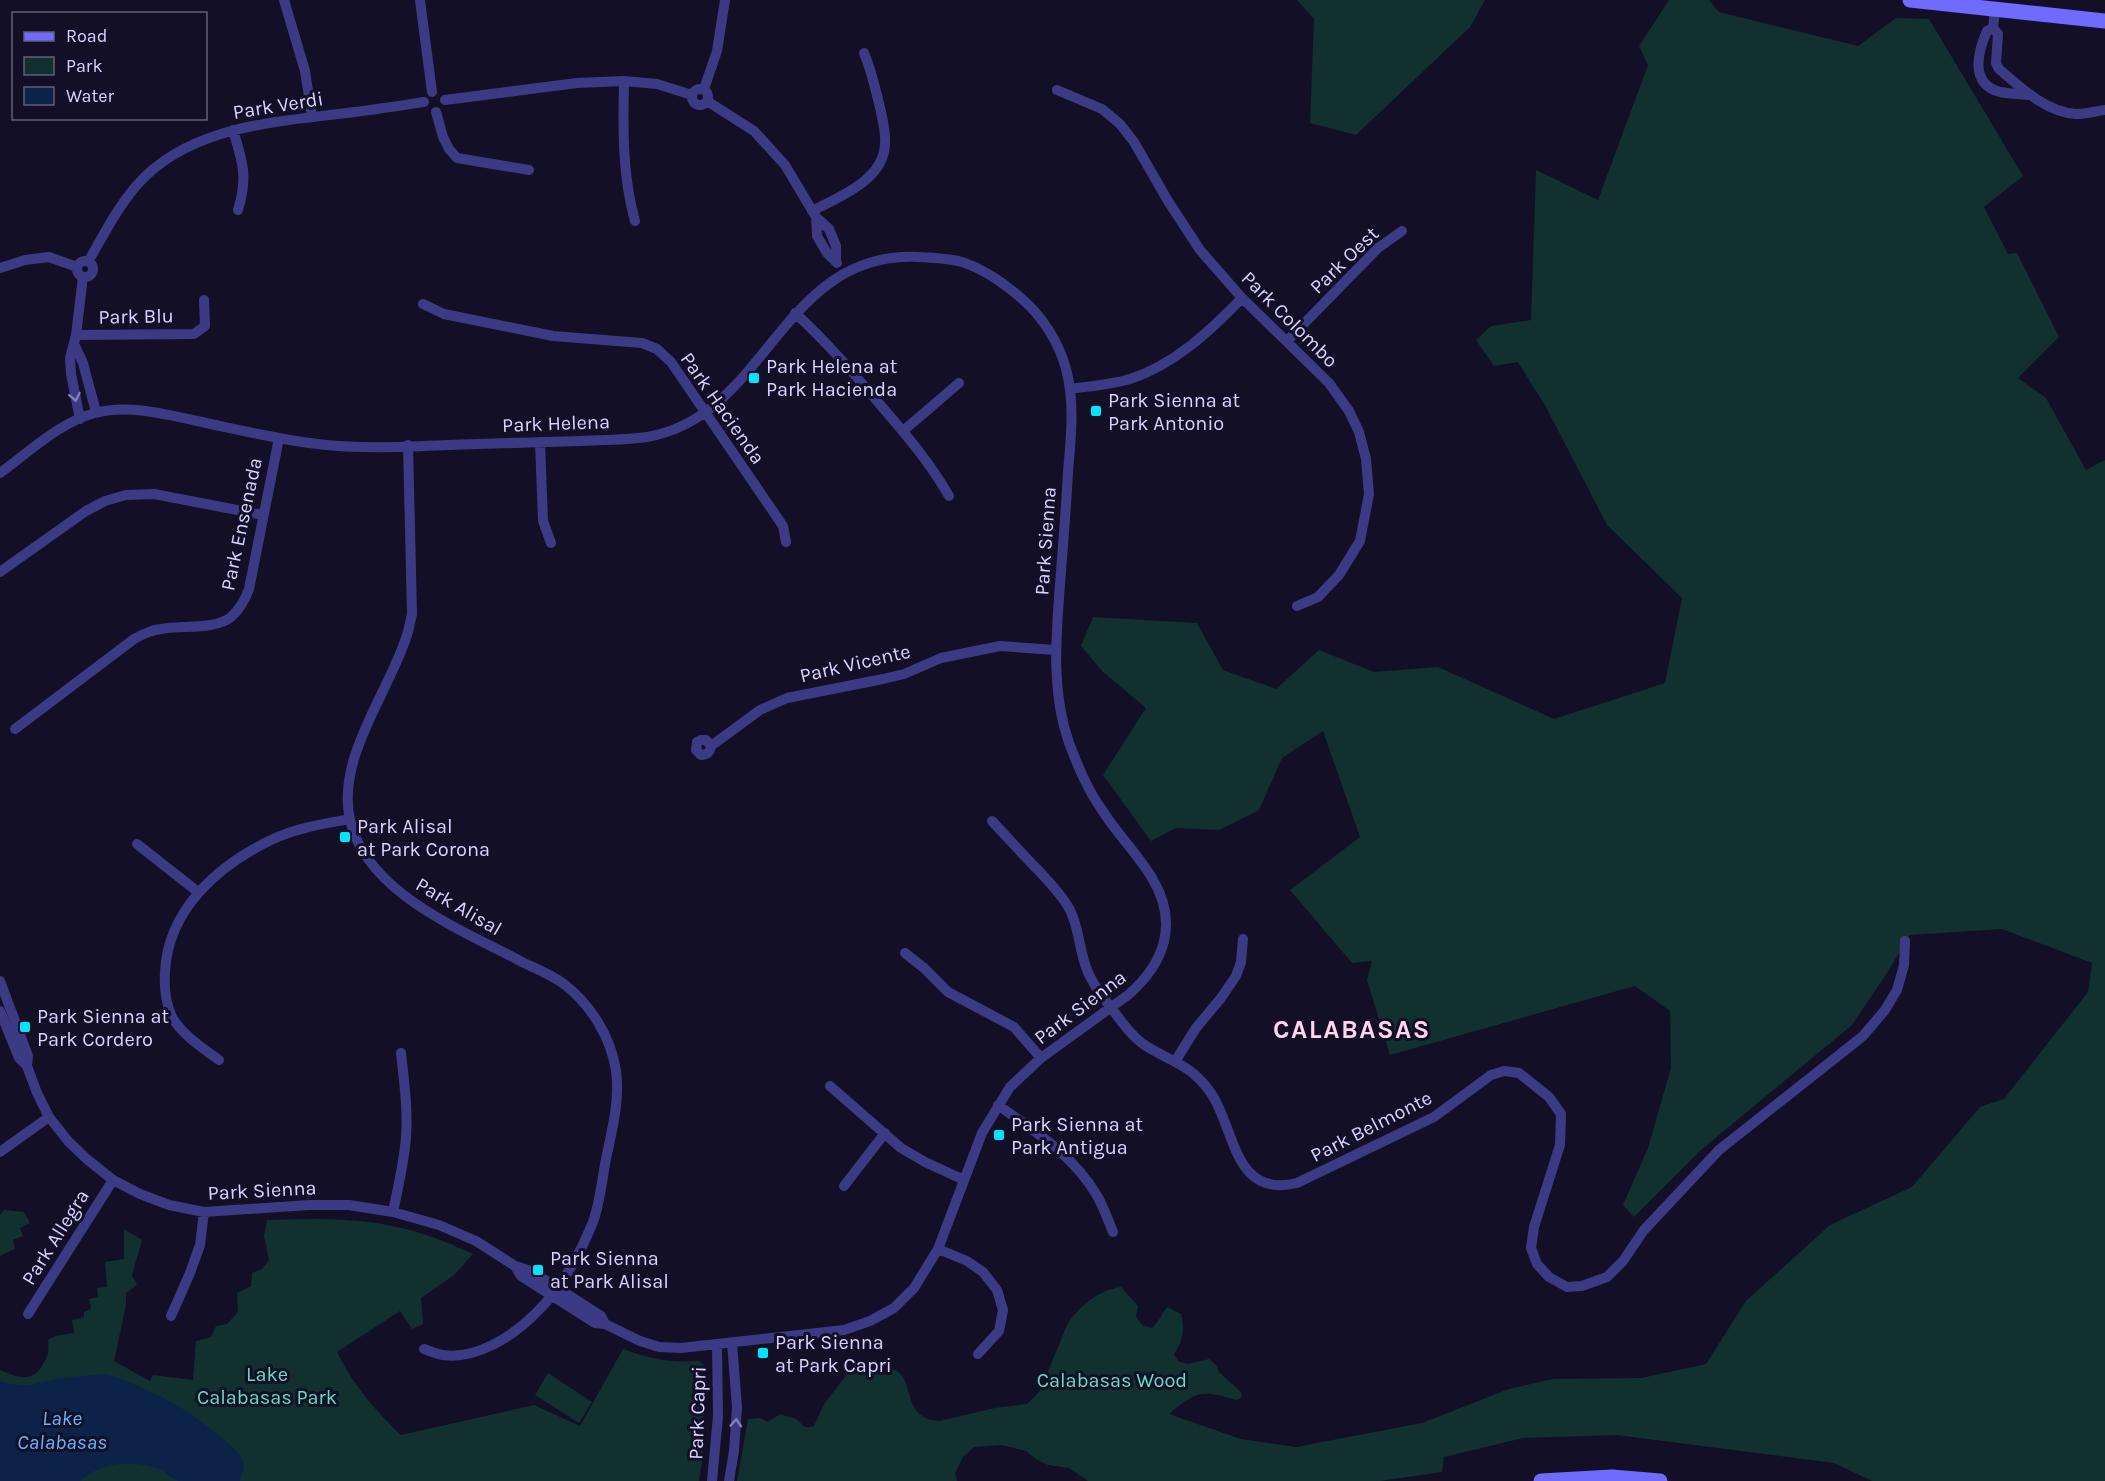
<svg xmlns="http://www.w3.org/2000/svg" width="2105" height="1481" font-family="Karla,sans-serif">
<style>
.green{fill:#12302f}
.water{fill:#0c2248}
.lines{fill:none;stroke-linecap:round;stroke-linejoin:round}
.street{stroke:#3d3a85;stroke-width:10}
.secondary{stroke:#6f6bff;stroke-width:15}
.oneway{stroke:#837fbc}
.poi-dot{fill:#00e5ff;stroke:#130f26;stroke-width:2}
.labels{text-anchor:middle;stroke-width:6;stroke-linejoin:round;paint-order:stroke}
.street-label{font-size:20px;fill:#d9d4ff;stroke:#130f26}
.poi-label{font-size:20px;fill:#d9d4ff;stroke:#130f26;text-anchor:start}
.park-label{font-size:20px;fill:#5fe0c0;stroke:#130f26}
.water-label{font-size:21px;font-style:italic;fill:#62b6ff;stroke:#130f26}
.district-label{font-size:26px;font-weight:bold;letter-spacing:1.5px;fill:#ffd6f0;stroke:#130f26}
</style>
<rect width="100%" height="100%" fill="#130f26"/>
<path class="green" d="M1297,0H1485L1470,27L1356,135L1310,123L1314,19Z
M1669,0H1709L1719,12L1858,46L1896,18L1929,19L2023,176L1984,207L2008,254L2017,253L2059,337L2018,378L2046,398L2086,470L2105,460V1481H1872L1834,1463L1617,1435L1523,1438L1444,1457L1442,1472L1380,1481H1088L1069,1468L1048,1465L1037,1460L1026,1451L1002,1445L974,1447L963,1457L955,1473L957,1481H737L748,1419L760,1418L768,1422L780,1414C784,1416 791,1417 796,1419C803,1424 803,1430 814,1426L824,1404L848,1373C856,1369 864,1370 872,1369C879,1368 888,1366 895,1370C916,1381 901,1418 939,1421L995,1408L1027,1404L1040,1391L1067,1325C1079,1306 1099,1290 1121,1287L1138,1306L1136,1317L1142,1325L1152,1328C1159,1322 1161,1315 1167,1307L1181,1314C1185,1328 1183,1342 1174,1354L1178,1361L1187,1364L1209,1359L1216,1365L1219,1372L1242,1393L1241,1398L1237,1400C1202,1390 1197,1390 1169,1414L1241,1439L1296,1447L1422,1423L1509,1389L1553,1379L1641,1378L1706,1364L1746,1301L1830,1225L1912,1187L1980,1107L2004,1099L2088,992L2092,963L2002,929L1910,935L1885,976L1852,1025L1701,1150L1634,1217L1623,1205L1648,1148L1671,1068L1670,1011L1635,986L1390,1055L1367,980L1372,961L1352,963L1290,890L1360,837L1323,731L1282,758L1259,810L1219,830L1176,828L1151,841L1103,775L1146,708L1103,672L1081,646L1093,617L1197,623L1223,670L1276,689L1319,650L1374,672L1438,667L1554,719L1665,683L1682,598L1607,525L1546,407L1518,362L1494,366L1476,340L1491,326L1531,320L1536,170L1598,200L1648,65L1639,46Z
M4,1210L24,1212L30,1223L20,1228L23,1236L13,1240L15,1249L1,1255L0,1258V1215Z
M312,1219C375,1219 416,1227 473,1254L454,1275L421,1298L423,1324L412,1329L400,1311L337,1352C354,1386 374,1409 401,1435L534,1405L580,1426L623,1349C650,1359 670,1363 699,1361L705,1366L702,1462L699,1481H0V1370C18,1378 33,1383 43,1364C49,1355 49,1351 48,1340L55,1336L74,1333L72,1320L84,1317V1312L91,1309L89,1299L98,1297L97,1288L107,1287L105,1262L124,1259V1229L142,1240L132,1275L137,1285L126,1293V1305L114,1361L150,1381L153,1375L193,1380L196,1341L211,1337L216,1326L227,1324L238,1312L237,1293L251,1286L252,1273L262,1269L269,1260L264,1236L267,1220Z
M548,1373L592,1402L579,1423L535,1395Z"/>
<path class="water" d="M107,1374C152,1389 194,1412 229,1444C234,1449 242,1455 243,1462C244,1468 242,1475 240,1481C228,1481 189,1481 179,1481C172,1479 166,1472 159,1469C134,1459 99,1462 80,1481H0V1381C28,1391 38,1381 64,1378C78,1376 93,1375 107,1374Z"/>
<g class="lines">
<path class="street" d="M284,0L305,71L312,116
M420,0L432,92
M1995,10L1993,28L1998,34L1996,63L1999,69C2020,87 2047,113 2076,114C2086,114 2096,111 2105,110
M1993,28L1987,31C1978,51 1969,84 2000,92C2010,94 2020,94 2030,95
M624,81C623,129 622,174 635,221
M692 97a8 8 0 1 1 16 0a8 8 0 1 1-16 0Z
M704,89L717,51L725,0
M1057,90L1102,109L1120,124L1134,142L1168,201L1200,250L1242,298L1329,383L1349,411L1359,432L1366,459L1369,494L1360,541L1339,575L1318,597L1297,606
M445,100L577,83L624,81L657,84L692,95
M707,101L754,131L785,165L816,217L829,229L836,246V260
M436,112L443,137L449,149L457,158L529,170
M233,130C243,163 248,177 238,210
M812,211C839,197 884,180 885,144C886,134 883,122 881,112C876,91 872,72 864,53
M816,217L817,236L827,253L837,263
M77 269a8 8 0 1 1 16 0a8 8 0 1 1-16 0Z
M88,262C103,236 117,208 137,185C189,126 275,122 347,113C373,110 398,106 424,102
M0,268L25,260L49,257L77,267
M423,304L444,314L553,336L642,343L657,349L671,362L783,526L786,542
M795,313C827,342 855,375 883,408C908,437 930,463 949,496
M76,335L194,334L205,326L204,300
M1287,341L1378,248L1402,231
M74,344L83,363L96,412
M1070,389C1089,386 1111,385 1130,379C1174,365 1210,331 1242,298
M80,419L71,374L70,358L76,335L83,277
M903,431L959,383
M540,442L543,521L551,543
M408,445L412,614C410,622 409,630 406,638C388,693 336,759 350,820C367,894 463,930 524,963C537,969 552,975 564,984C591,1005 611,1037 616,1071C620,1101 612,1130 606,1159C602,1179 600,1203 593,1222C580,1254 560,1290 535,1314C513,1336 476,1360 443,1355C436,1354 430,1351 424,1349
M0,473C29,452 60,422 95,413C128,404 165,414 197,421C240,430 284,441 327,445C374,450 430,445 478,444C512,443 547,442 581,441C603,440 626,440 647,437C768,417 780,250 919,257C934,258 951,258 965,263C985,270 1006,285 1021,298C1042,316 1059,342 1066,369C1075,402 1071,437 1068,472C1066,509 1063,547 1060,584C1056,638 1051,691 1069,743C1078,766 1087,789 1102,810C1117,834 1138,854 1152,878C1179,923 1165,963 1128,995L1041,1058L1010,1087L982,1133L938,1249L914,1288L894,1308L870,1321L844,1330L681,1348L659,1347L640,1341L605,1324L595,1323L521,1276L515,1266
M0,572L86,511L105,501L126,495L154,494L263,515
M15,729L134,639C143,634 151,630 161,629C181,625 216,630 231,617C240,609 245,600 249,589L279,438
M711,746L706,740H701L697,742L696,750L701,755C708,755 710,752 711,746L760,710L787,698L883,679L904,674L941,658L1000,646L1055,650
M992,821C1008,838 1023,855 1039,871C1050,883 1062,895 1070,910C1079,928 1079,948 1086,967C1091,982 1102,996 1112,1009C1122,1022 1132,1037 1146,1046C1170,1061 1189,1064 1208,1089C1236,1125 1231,1199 1297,1183L1434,1117L1491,1075L1504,1071L1519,1073L1549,1097L1561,1114L1560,1145L1534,1227L1531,1248L1537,1264L1549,1277L1567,1287L1582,1286L1607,1277L1623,1261L1644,1230L1719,1150L1863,1036L1885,1010L1897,990L1904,965L1905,941
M137,844L198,892
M905,953L924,968L948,992L1014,1027L1041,1058
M0,981L28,1056L27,1066
M0,1011L19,1058L27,1066L37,1093L49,1117L68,1141L88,1160L113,1180L140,1194L169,1205L204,1212L309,1205H349L393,1212L439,1225L476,1241L515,1266L531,1271L601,1316L605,1324
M219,1060C204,1049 181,1034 172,1017C166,1004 164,986 165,972C168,910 217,866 271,840C296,828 322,824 350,819
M1176,1060L1196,1028L1221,998L1236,976L1241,962L1243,939
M830,1086L901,1148L925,1162L964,1180
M998,1105C1034,1131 1072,1154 1096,1194C1103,1205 1108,1220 1113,1232
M0,1152L49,1117
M844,1186L885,1133
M393,1212C398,1187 404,1163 406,1137C408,1109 404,1081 401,1053
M938,1249L967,1261L983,1272L997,1290L1003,1310L999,1331L978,1354
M28,1314L113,1180
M171,1316L190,1273L200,1245L204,1212
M712,1481L718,1416L717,1345
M729,1481L734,1451L737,1407L732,1343"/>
<path class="secondary" d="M1910,0L2105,21
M1541,1481L1612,1477L1660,1481"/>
</g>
<defs><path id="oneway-chevron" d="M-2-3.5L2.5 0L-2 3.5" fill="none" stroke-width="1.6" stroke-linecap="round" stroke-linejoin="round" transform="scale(1.5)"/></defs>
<g class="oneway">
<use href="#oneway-chevron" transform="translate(75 397) rotate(79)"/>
<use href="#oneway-chevron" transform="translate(736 1423) rotate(-86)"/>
</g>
<g class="poi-dot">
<rect x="748" y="372" width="12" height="12" rx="3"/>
<rect x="1090" y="405" width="12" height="12" rx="3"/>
<rect x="339" y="831" width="12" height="12" rx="3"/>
<rect x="19" y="1021" width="12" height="12" rx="3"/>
<rect x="993" y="1129" width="12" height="12" rx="3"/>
<rect x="532" y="1264" width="12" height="12" rx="3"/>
<rect x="757" y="1347" width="12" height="12" rx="3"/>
</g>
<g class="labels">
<g class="street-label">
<text transform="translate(278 105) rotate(-9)" y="7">Park Verdi</text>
<text transform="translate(1344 260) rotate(-44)" y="7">Park Oest</text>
<text transform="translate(136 316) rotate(-1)" y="7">Park Blu</text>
<text transform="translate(1290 319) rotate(45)" y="7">Park Colombo</text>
<text transform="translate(723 408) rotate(55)" y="7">Park Hacienda</text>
<text transform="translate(556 423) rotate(-2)" y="7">Park Helena</text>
<text transform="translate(241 524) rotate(-78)" y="7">Park Ensenada</text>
<text transform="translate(1045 541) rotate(-86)" y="7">Park Sienna</text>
<text transform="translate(855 663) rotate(-13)" y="7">Park Vicente</text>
<text transform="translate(459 906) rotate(30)" y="7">Park Alisal</text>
<text transform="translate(1080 1007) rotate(-37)" y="7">Park Sienna</text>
<text transform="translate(1371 1126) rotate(-27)" y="7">Park Belmonte</text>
<text transform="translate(262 1190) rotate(-3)" y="7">Park Sienna</text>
<text transform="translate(55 1237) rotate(-58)" y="7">Park Allegra</text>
<text transform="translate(697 1413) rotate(-88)" y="7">Park Capri</text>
</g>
<g class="poi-label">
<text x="766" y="373">Park Helena at<tspan x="766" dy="23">Park Hacienda</tspan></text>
<text x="1108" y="407">Park Sienna at<tspan x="1108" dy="23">Park Antonio</tspan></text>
<text x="357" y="833">Park Alisal<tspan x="357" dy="23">at Park Corona</tspan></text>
<text x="37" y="1023">Park Sienna at<tspan x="37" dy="23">Park Cordero</tspan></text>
<text x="1011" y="1131">Park Sienna at<tspan x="1011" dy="23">Park Antigua</tspan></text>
<text x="550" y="1265">Park Sienna<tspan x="550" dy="23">at Park Alisal</tspan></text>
<text x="775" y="1349">Park Sienna<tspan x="775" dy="23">at Park Capri</tspan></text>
</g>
<g class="park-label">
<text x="267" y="1381">Lake<tspan x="267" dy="23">Calabasas Park</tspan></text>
<text x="1112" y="1387">Calabasas Wood</text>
</g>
<g class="water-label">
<text x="62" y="1425">Lake<tspan x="62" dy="24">Calabasas</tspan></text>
</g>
<g class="district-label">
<text x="1352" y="1038">CALABASAS</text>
</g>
</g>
<rect x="12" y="12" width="195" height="108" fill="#130f26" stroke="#625e7d" stroke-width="1.5"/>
<rect x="24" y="32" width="30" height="9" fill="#6f6bff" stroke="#625e7d" stroke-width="1.5"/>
<text x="66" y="42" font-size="18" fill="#d9d4ff">Road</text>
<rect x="24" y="57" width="30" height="18" fill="#12302f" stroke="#625e7d" stroke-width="1.5"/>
<text x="66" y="72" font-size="18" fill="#d9d4ff">Park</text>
<rect x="24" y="87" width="30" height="18" fill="#0c2248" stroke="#625e7d" stroke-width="1.5"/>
<text x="66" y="102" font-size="18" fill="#d9d4ff">Water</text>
</svg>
